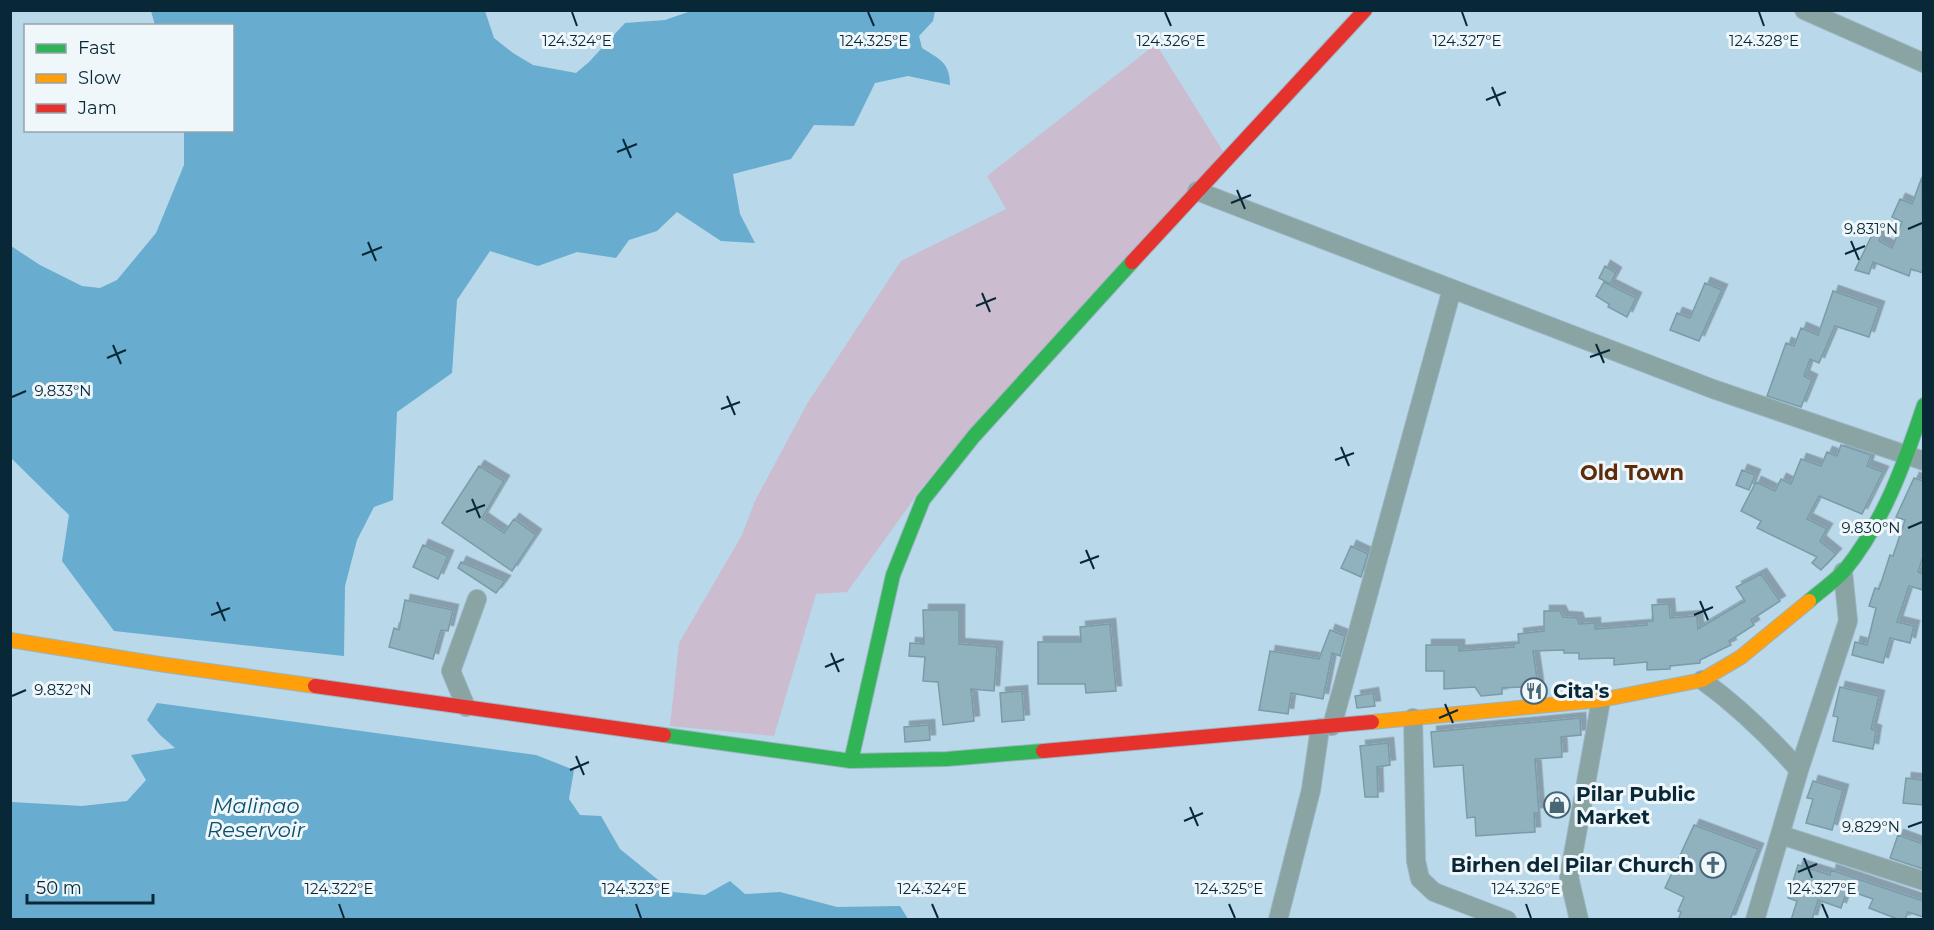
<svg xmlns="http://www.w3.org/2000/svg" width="1934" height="930" font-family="Montserrat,sans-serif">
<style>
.green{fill:#cbbcd0}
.water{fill:#68accf}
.building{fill:#8fb2be;stroke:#7a9ca7;stroke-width:1.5;filter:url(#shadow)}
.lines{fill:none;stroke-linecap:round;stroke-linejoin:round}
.street-casing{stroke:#9ab4c2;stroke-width:20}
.fast-casing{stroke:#9ab4c2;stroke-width:16}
.slow-casing{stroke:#9ab4c2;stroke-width:16}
.jam-casing{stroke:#9ab4c2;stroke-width:16}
.street{stroke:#8aa3a3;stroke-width:18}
.fast{stroke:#30b455;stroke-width:14}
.slow{stroke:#ff9f0a;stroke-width:14}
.jam{stroke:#e5322d;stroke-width:14}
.ticks{fill:none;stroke:#092837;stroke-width:2}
.labels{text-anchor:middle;stroke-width:6;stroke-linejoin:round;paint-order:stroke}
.poi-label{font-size:20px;font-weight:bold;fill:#092837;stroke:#f0f7fb;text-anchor:start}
.neighbourhood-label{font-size:21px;font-weight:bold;fill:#5b2d0b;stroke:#f0f7fb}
.water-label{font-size:21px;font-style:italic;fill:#0b506d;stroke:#f0f7fb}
.ticks-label{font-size:15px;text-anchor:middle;fill:#092837;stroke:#f0f7fb;stroke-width:6;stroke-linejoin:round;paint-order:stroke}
</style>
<defs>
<filter id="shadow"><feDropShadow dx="5.5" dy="-5.5" stdDeviation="0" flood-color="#0004"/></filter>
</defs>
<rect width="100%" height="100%" fill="#b9d8ea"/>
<path class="green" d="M1156,44L1226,156L924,485L847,592L816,594L774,736L670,726L679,643L742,535L755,501L807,404L901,261L1006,209L987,176Z"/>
<path class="water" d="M151,11H485L494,38L513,53L533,65L576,73L589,62L625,23L665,20L691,11H935L933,21L919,36L922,48C939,59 950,62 950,85L908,76L875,83L854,126L814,125L791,159L733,174L740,214L755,243L721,241L677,212L657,231L629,240L616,258L577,252L538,266L490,251L457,300L452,373L397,412L393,500L374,507L357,540L345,586L344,656L114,631L62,561L69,515L11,458V246L40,265L82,286L100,288L117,280L156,233L184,165V131L232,130V26L155,25Z
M157,703L536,755L574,770L569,799L580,815L601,816L620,849L673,892L705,895L730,881L745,894L780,892L837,907L900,906L908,919H11V802L82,806L127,801L146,780L131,755L175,748L160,735L147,720Z"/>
<path class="building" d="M1922,177L1923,273L1911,269L1909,276L1873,262L1869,274L1855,270L1874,231L1881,234L1879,241L1892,248L1902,222L1892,217L1900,199L1912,204Z
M1605,266L1616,273L1610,284L1599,278Z
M1604,282L1636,298L1627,317L1608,307L1609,304L1596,296Z
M1705,283L1722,290L1699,341L1670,330L1677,313L1690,318Z
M1833,291L1879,307L1869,337L1835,326L1819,363L1810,359L1804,376L1812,380L1801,407L1767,396L1786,343L1794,346L1801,328L1818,335Z
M1841,445L1871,455L1867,466L1883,472L1862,514L1819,496L1807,519L1827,529L1820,541L1836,554L1821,570L1812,563L1817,557L1757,528L1761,521L1741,511L1756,482L1775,491L1781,479L1791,484L1801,459L1821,466L1827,452L1837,456Z
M479,466L504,481L482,518L504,533L514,519L536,535L512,571L442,523Z
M1742,470L1755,475L1749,490L1736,485Z
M1914,478L1923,481V556L1918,572L1923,574V590L1909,586L1897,622L1914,626L1910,643L1890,638L1883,663L1852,655L1855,642L1867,645L1876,608L1869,606L1875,588L1879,589L1890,555L1893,556L1905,520L1896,517Z
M423,545L448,556L438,579L413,567Z
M1351,546L1368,554L1361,577L1341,568Z
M461,562L505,581L496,593L458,568Z
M1761,574L1780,601L1751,620L1754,625L1729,641L1731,645L1700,660V663L1670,666V669L1647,670V662L1614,665V658L1579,659V653H1564V650L1533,651L1538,686L1502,688V694L1481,696L1475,687L1444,689V671H1426V645H1459V651L1514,647L1513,644L1519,643L1518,634L1544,631V611H1560L1563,617L1577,618L1579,624L1595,623V629L1647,625V621H1653L1652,605L1669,604L1670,618L1697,616L1698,629L1745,601L1736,587Z
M405,600L453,610L448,631L441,630L433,659L389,647L394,628L399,630Z
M923,610H959V644L997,647L994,691L971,689L974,721L943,725L938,682L923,681L925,657L909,656L910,643L924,644Z
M1110,624L1116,691L1086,693L1085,684H1038V642H1081L1080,627Z
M1330,630L1345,636L1340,656L1332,653L1323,699L1291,693L1288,714L1259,710L1270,651L1319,659Z
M1840,687L1879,696L1871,729L1876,731L1873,749L1833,741L1838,717L1833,716Z
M1022,691L1024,720L1002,722L1000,693Z
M1373,693L1375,706L1357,708L1355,696Z
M1580,718L1581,735L1561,737L1562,757L1535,759L1539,813H1534L1535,832L1476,836L1475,817L1467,818L1463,765L1434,767L1431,732Z
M929,725L930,740L905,742L904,727Z
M1388,743L1390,765L1377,767L1378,797H1365L1360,746Z
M1906,778L1923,780V805L1903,803Z
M1813,781L1843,790L1832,830L1806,823L1813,799L1807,798Z
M1694,825L1758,849L1730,920H1678L1681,912L1678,911L1684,897L1665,888Z
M1898,835L1923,844V869L1890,858Z
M1798,865L1830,875L1831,870L1923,901V917L1908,912L1905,920H1900L1869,908L1873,899L1847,890L1841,908L1818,900L1812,920H1791L1797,901L1788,898Z"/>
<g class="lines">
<g class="street-casing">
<path id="street" d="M1804,10L1924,63
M1197,191L1713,389L1924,461
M1702,680C1738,706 1769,736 1799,770
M466,707L451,671L477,599
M1413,718L1416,861L1420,879L1434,892L1507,920
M1332,726L1452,289
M1781,835L1924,881
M1278,920L1311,790L1320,728
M1579,920L1569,877L1601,700
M1755,920L1799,770L1848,621L1843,572"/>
</g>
<g class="fast-casing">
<path id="fast" d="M1809,601C1820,591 1834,582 1844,571C1883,524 1905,462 1924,405
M664,735L851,761L947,759L1043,751
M851,761L893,575L923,500L974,436L1132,262"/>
</g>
<g class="slow-casing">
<path id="slow" d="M10,640L159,664L315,686
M1372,722L1601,700L1702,680L1741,657L1809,601"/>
</g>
<g class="jam-casing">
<path id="jam" d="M1132,262L1365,10
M315,686L664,735
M1043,751L1372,722"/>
</g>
<use href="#street" class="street"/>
<use href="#fast" class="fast"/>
<use href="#slow" class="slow"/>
<use href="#jam" class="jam"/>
</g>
<path class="ticks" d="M572,12L577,26M868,12L874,26M1165,12L1171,26M1462,12L1467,26M1759,12L1764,26M1492,87L1500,106M1486,100L1506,92M623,139L631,158M617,152L637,144M1237,190L1245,209M1231,203L1251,195M1908,229L1922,223M1851,241L1859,260M368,242L376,261M1845,254L1865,246M362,255L382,247M982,293L990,312M976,306L996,298M1596,344L1604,363M113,345L121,364M1590,357L1610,350M107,358L126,350M727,396L735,415M12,397L26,391M721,409L740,402M1341,447L1349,466M1335,460L1354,453M472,499L480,518M466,512L485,505M1908,528L1922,522M1086,550L1094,569M1080,563L1099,556M1700,601L1708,620M217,602L225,621M211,615L230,608M1694,615L1713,607M831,653L839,672M825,667L844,659M12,696L26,690M1445,704L1453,723M1439,718L1458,710M576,756L584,775M570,770L589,762M1190,807L1198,826M1184,821L1203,813M1908,827L1922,822M1804,858L1812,878M1798,872L1817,864M339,904L344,918M636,904L641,918M932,904L938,918M1229,904L1235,918M1526,904L1531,918M1822,904L1828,918"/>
<defs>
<g id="restaurant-ring" transform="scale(1.35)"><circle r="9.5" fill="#f0f7fb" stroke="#476676" stroke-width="1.5"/><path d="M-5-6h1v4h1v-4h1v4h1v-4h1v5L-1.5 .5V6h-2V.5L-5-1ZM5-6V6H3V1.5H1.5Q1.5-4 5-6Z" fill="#476676"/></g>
<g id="shop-ring" transform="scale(1.35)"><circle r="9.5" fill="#f0f7fb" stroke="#476676" stroke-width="1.5"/><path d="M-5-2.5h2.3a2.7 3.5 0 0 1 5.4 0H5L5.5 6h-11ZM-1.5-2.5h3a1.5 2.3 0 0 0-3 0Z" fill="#476676"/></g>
<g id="church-ring" transform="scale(1.35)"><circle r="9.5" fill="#f0f7fb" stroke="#476676" stroke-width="1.5"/><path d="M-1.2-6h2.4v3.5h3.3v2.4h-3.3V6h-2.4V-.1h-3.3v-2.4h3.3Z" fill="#476676"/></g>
</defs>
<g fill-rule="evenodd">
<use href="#restaurant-ring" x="1534" y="691"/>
<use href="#shop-ring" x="1557" y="805"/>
<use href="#church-ring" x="1713" y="865"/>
</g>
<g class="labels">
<g class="poi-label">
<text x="1553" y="698">Cita's</text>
<text x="1576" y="801">Pilar Public<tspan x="1576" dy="23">Market</tspan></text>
<text x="1694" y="872" text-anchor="end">Birhen del Pilar Church</text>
</g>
<g class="neighbourhood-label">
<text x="1632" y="480">Old Town</text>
</g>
<g class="water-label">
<text x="256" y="813">Malinao<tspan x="256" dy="24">Reservoir</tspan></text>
</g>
</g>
<g class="ticks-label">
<text x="577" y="46">124.324°E</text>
<text x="874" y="46">124.325°E</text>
<text x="1171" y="46">124.326°E</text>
<text x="1467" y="46">124.327°E</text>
<text x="1764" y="46">124.328°E</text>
<text x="1871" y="234">9.831°N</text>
<text x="63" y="396">9.833°N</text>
<text x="1871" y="533">9.830°N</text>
<text x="63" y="695">9.832°N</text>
<text x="1871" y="832">9.829°N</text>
<text x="339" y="894">124.322°E</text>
<text x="636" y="894">124.323°E</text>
<text x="932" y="894">124.324°E</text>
<text x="1229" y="894">124.325°E</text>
<text x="1526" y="894">124.326°E</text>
<text x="1822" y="894">124.327°E</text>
</g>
<rect width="1934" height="930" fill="none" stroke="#092837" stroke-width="24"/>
<rect x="24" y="24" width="210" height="108" fill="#f0f7fb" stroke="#94a4ad" stroke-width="1.5"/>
<rect x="36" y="44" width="30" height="9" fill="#30b455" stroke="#94a4ad" stroke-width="1.5"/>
<text x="78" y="54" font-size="18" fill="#092837">Fast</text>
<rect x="36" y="74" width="30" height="9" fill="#ff9f0a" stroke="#94a4ad" stroke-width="1.5"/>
<text x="78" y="84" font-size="18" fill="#092837">Slow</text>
<rect x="36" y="104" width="30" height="9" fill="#e5322d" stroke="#94a4ad" stroke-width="1.5"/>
<text x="78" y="114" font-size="18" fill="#092837">Jam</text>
<path d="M27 894v9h126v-9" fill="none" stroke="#092837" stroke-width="3"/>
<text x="36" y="894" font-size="18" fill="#092837" stroke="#f0f7fb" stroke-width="4.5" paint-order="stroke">50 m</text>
</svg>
